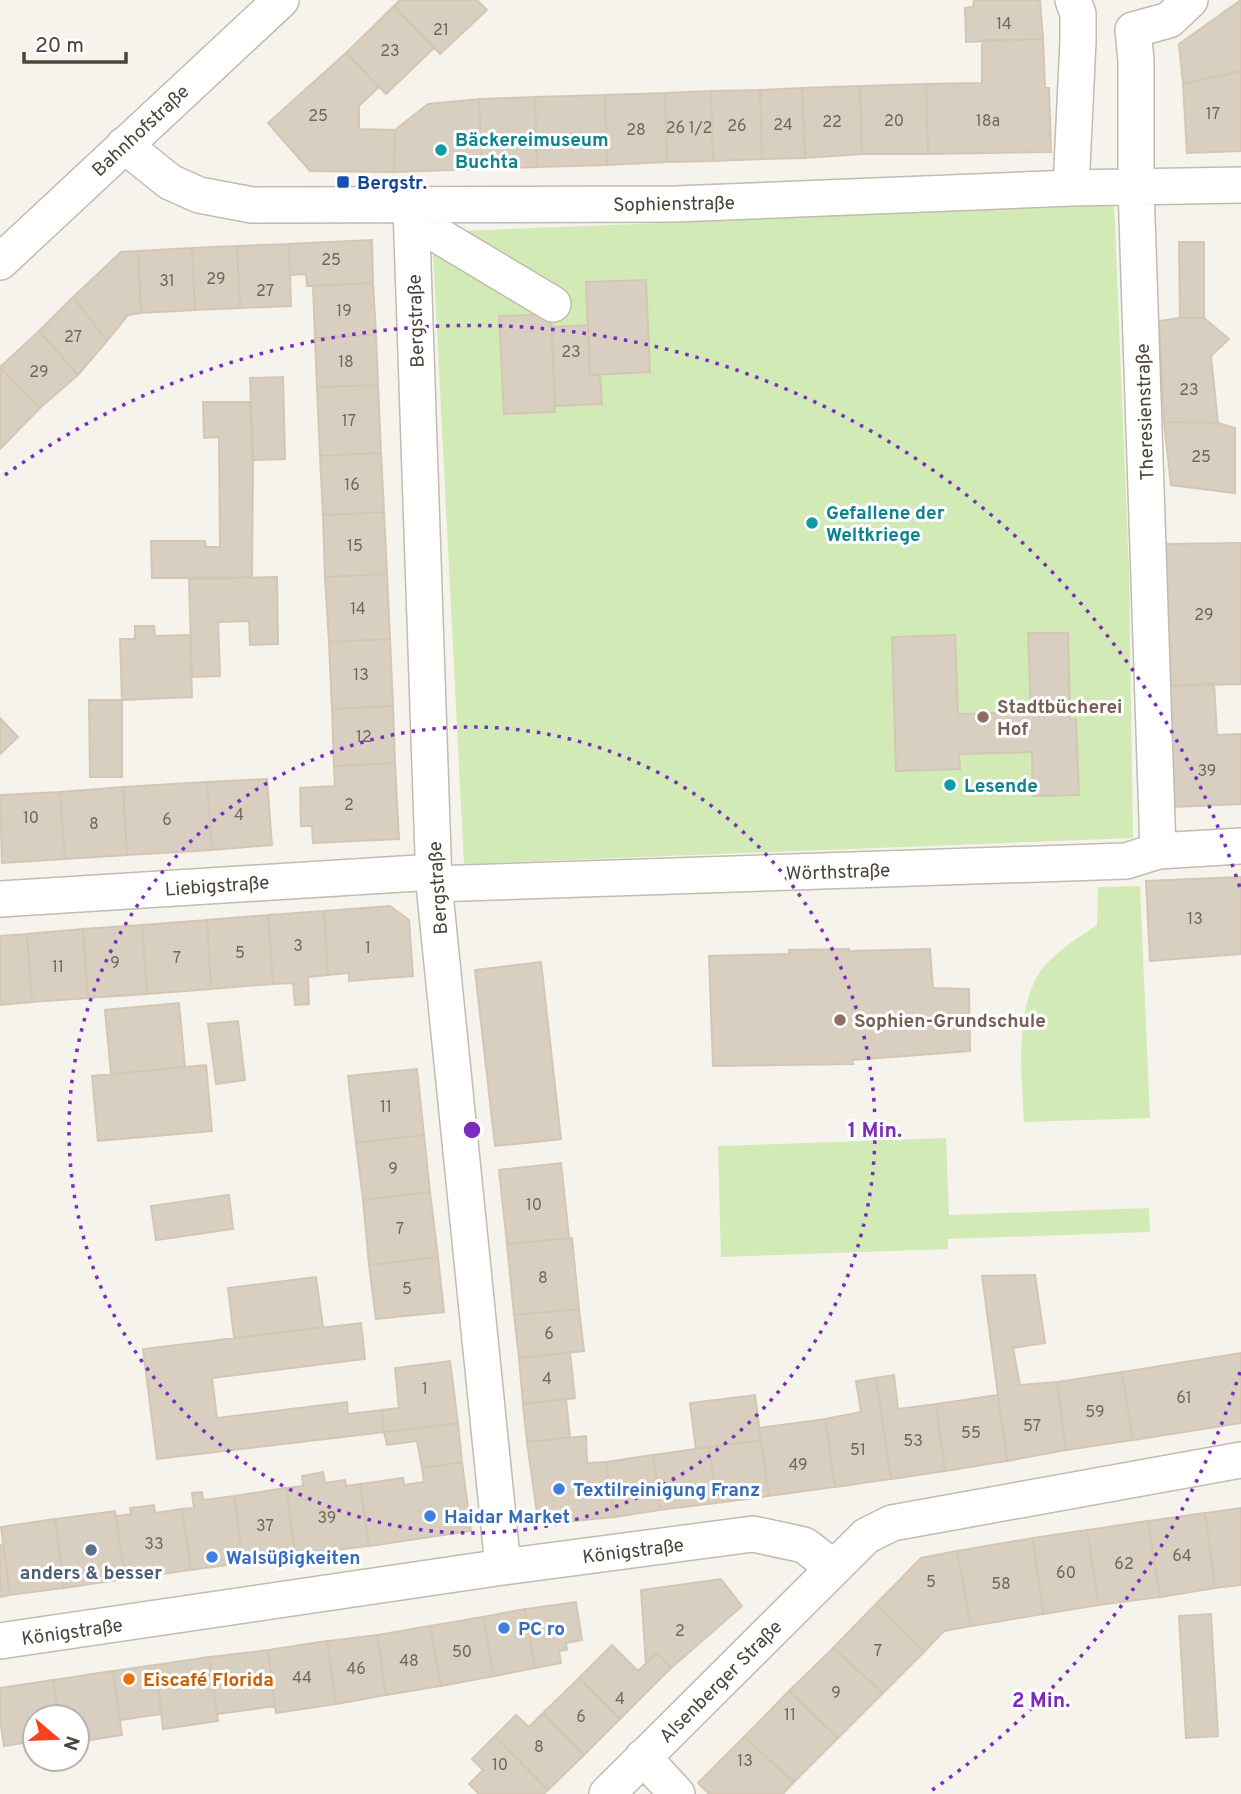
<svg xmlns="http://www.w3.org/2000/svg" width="1241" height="1794" font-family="Overpass,sans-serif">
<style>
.green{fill:#d2eab5}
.building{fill:#d8cfc1;stroke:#d3c7b4;stroke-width:2}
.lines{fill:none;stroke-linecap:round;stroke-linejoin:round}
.minor-casing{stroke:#c2bbae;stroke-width:38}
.minor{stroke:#fff;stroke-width:35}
.ring{fill:none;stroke:#7b2cbf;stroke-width:3.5;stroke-dasharray:3.5 7}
.culture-dot{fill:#0f9aa8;stroke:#fff;stroke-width:2.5}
.transit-dot{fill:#1a4fb4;stroke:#fff;stroke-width:2.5}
.education-dot{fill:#8d6e63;stroke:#fff;stroke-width:2.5}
.shop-dot{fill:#3f7fe0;stroke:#fff;stroke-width:2.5}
.service-dot{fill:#5c6f8a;stroke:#fff;stroke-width:2.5}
.food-dot{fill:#e8710a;stroke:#fff;stroke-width:2.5}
.labels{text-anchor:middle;stroke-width:6;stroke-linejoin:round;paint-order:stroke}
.number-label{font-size:16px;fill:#6e675b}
.street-label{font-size:19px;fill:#4b4439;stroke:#fff}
.culture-label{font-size:19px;font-weight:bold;fill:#0d838f;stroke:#fff;text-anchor:start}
.transit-label{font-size:19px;font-weight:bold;fill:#164399;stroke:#fff;text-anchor:start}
.education-label{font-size:19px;font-weight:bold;fill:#785e54;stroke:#fff;text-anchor:start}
.shop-label{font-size:19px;font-weight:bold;fill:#366cbe;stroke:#fff;text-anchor:start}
.service-label{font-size:19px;font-weight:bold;fill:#4e5e75;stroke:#fff}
.food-label{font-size:19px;font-weight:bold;fill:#c56008;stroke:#fff;text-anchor:start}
.centre{fill:#7b2cbf;stroke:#fff;stroke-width:3.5}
.ring-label{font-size:21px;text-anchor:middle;font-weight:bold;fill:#7b2cbf;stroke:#fff;stroke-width:6;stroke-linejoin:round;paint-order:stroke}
</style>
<rect width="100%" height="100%" fill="#f6f3ec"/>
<path class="green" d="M1114,201L1129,570L1133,838L464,864L432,232L792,218Z
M1140,886L1150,1118L1024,1122C1022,1074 1012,997 1049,961C1063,947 1081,936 1097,925L1098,887Z
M946,1138L949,1215L1149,1208L1150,1232L948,1239V1249L721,1257L718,1146Z"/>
<path class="building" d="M400,0H477L487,10L440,54L394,6Z
M974,0H1040L1043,39L966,42L965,8L973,7Z
M1241,0V71L1183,84L1179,44Z
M394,6L434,48L386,94L346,53Z
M1043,39L1045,88H1049L1051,152L928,154L926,84L982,83V40Z
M346,53L379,87L359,106V129L395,130L394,172L310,171L268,123Z
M1241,71V151L1187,153L1183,84Z
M926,84L928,154H862L860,86Z
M860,86L862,154L805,158L802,88Z
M802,88L805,158L762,159L760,90Z
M760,90L762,159L713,161L711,91Z
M711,91L713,161L667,162L665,93Z
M665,93L667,162L607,165L605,95Z
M605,95L607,165L537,167L535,97Z
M535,97L537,167L482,169L479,99Z
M479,99L482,169L394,172L395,130L428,104Z
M372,240L373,283L307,286L306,274L290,275L289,244Z
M1179,242H1204V318H1180Z
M289,244L291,306L240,308L237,246Z
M237,246L240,308L195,310L192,248Z
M192,248L195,310L141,313L138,251Z
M138,251L141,313L128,315L107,341L73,297L121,252Z
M646,280L650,372L590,375L586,282Z
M373,283L376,335L315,338L313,286Z
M73,297L107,341L78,375L39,331Z
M551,314L555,412L504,414L499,316Z
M1180,318H1204L1229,339L1211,356L1218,423L1164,422L1159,321Z
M588,325L590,375L600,374L602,404L555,406L552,327Z
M39,331L78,375L40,408L0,367Z
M376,335L378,385L317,387L315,338Z
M0,367L40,408L0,449Z
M283,377L285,459L253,460L250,378Z
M378,385L381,453L320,456L317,387Z
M203,402H250L253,460L252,577L152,578L151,541H205L206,547H220L219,437L204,438Z
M1164,422L1218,423L1235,428V493L1171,485Z
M381,453L384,512L323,515L320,456Z
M384,512L387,574L325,577L323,515Z
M1241,543V684L1169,686L1165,544Z
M387,574L390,639L329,642L325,577Z
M277,577L278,644L250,645L249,621L218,622L220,676L192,677L189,579Z
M135,626H154L155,636L190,635L192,697L122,700L120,639H135Z
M1028,633H1068L1070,720L1076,719L1079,795L1033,796L1032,752L959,754L960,769L896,771L892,637L955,635L958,714L1031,712Z
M390,639L393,706L332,709L329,642Z
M1214,683L1217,735L1241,734V804L1175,807L1169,686Z
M89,700H122V777H90Z
M393,706L395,763L334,766L332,709Z
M0,718L18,737L0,754Z
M395,763L399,839L313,843L312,826H301L300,788L335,786L334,766Z
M267,779L272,845L212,850L207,782Z
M207,782L212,850L127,855L123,787Z
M123,787L127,855L65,859L60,792Z
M60,792L65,859L2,863L0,795Z
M1241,877V954L1150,961L1146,881Z
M390,906L409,920L413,976L349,981V973L328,975L324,911Z
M324,911L328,975L308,977L309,1004L295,1005L293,983L273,984L268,915Z
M268,915L273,984L211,989L207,920Z
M207,920L211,989L147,994L142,925Z
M142,925L147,994L88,998L83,929Z
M83,929L88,998L32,1002L27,934Z
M27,934L32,1002L0,1005V936Z
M849,949V951L930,949L933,988L969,989L970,1051L852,1060L853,1064L713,1066L709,956L789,954V950Z
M541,962L561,1139L495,1146L475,970Z
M179,1003L185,1067L111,1074L105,1010Z
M238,1021L245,1080L216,1084L208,1024Z
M206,1065L212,1131L98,1141L92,1076Z
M417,1069L424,1135L356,1143L348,1076Z
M424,1135L430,1192L363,1200L356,1143Z
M561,1163L569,1238L507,1244L499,1170Z
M430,1192L438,1257L369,1265L363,1200Z
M229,1195L233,1229L156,1240L151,1206Z
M572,1238L579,1309L514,1315L507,1244Z
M438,1257L444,1312L376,1319L369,1265Z
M1035,1275L1045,1343L1013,1348L1020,1385L1057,1382L1066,1450L1007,1461L982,1276Z
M316,1277L323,1327L234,1338L228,1288Z
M579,1309L584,1351L519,1358L514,1315Z
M361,1323L365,1359L212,1378L217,1418L347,1402L348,1414L382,1410L384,1432L157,1459L143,1349Z
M570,1352L575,1398L523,1404L519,1358Z
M1241,1353V1423L1133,1440L1122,1372Z
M450,1361L458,1423L384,1432L382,1410L399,1408L395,1368Z
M1122,1372L1133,1440L1066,1450L1057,1382Z
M894,1375L898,1409L936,1404L945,1471L891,1479L876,1378Z
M876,1378L891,1479L835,1487L825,1419L861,1412L856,1381Z
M755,1395L761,1440L696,1449L690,1403Z
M998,1395L1007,1461L945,1471L936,1404Z
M566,1399L570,1437L527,1442L523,1404Z
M825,1419L835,1487L769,1496L759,1428Z
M458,1423L462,1462L422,1468L417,1441L387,1445L384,1432Z
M586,1436L587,1463L606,1462L614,1517L552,1523L537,1514L527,1442Z
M761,1440L769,1496L717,1503L709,1447Z
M709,1447L717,1503L660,1510L653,1455Z
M653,1455L660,1510L614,1517L606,1462Z
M462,1462L471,1531L369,1546L360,1484L403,1478L404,1485L424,1482L422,1468Z
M323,1472L325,1483L345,1480L346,1486L360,1484L369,1546L295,1555L286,1488L303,1486L302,1476Z
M286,1488L295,1555L243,1563L234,1496Z
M202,1492L203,1500L234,1496L243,1563L191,1570L182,1509L194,1508L192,1493Z
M154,1505L155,1513L182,1509L191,1570L125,1579L116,1516L131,1514L130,1508Z
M1241,1508V1585L1215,1588L1205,1513Z
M115,1511L125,1579L64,1588L55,1519Z
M1205,1513L1215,1588L1160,1597L1148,1521Z
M55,1519L64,1588L10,1595L1,1527Z
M1148,1521L1160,1597L1099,1605L1087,1530Z
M1087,1530L1099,1605L1043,1614L1033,1538Z
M1033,1538L1043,1614L971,1626L957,1551Z
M3,1544L10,1595L0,1597V1545Z
M957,1551L971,1626L944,1631L924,1652L876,1604L921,1558Z
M721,1579L742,1606L671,1668L657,1653L646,1664L641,1590Z
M576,1602L582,1640L566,1643L567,1650L559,1651L561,1663L535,1668L525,1609Z
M876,1604L924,1652L883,1693L833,1648Z
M525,1609L535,1668L494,1676L483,1617Z
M1211,1614L1218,1736L1186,1738L1179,1616Z
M483,1617L494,1676L441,1686L430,1626Z
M430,1626L441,1686L386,1695L377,1635Z
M377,1635L386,1695L336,1704L327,1641Z
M327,1641L336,1704L276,1713L268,1650Z
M612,1645L638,1671L657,1653L671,1668L620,1719L579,1678Z
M833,1648L883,1693L838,1738L789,1691Z
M268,1650L275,1706L217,1714L209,1657Z
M209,1657L218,1721L163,1729L155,1665Z
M155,1665L162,1714L120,1720L113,1671Z
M113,1671L122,1735L90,1740L89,1733L77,1735V1717H59L53,1680Z
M579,1678L620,1719L584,1755L543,1713Z
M53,1680L59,1717H35V1741L4,1746L0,1719V1688Z
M789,1691L838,1738L794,1782L744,1737Z
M543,1713L584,1755L548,1790L495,1736L516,1715L529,1727Z
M495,1736L548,1790L544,1794H479L469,1784L483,1770L472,1759Z
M744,1737L794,1782L783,1794H709L698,1783Z"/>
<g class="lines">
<g class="minor-casing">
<path id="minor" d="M1133,30L1136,60V187L1158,851
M1133,30L1169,20L1190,0
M124,145L170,182L199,195L252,205L676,204L1071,188L1241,185
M1071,188L1078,41V14L1073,0
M411,206L434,884L503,1567
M411,219L553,304
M0,262L281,0
M434,884L1126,861L1158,851L1241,846
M0,899L434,872
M0,1641L503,1567L753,1534L804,1545L833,1567
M643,1757L677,1794
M607,1794L866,1536L892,1523L1241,1460"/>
</g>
<use href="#minor" class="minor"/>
</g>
<g class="ring">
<circle cx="472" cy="1130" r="403"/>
<path d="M1240 1372A805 805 0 0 1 928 1793M5 475A805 805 0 0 1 1240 888"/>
</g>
<g class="culture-dot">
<circle cx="441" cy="150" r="7"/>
<circle cx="812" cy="523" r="7"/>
<circle cx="950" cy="785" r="7"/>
</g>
<rect class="transit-dot" x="336" y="175" width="14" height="14" rx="3.5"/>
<g class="education-dot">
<circle cx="983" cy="717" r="7"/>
<circle cx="840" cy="1020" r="7"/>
</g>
<g class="shop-dot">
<circle cx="559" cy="1489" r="7"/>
<circle cx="430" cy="1516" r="7"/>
<circle cx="212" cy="1557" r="7"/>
<circle cx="504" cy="1628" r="7"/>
</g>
<circle class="service-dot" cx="91" cy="1550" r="7"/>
<circle class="food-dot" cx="129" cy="1679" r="7"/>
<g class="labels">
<g class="number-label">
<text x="1004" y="29">14</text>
<text x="441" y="35">21</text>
<text x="390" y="56">23</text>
<text x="1213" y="119">17</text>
<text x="318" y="121">25</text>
<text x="894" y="126">20</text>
<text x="988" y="126">18a</text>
<text x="832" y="127">22</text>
<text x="783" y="130">24</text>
<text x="737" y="131">26</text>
<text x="689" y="133">26 1/2</text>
<text x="636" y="135">28</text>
<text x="331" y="265">25</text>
<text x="216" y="284">29</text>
<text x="167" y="286">31</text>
<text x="265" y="296">27</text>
<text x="344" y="316">19</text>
<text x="73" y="342">27</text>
<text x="571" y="357">23</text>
<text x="346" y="367">18</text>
<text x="39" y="377">29</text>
<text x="1189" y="395">23</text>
<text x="349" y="426">17</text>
<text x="1201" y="462">25</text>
<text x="352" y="490">16</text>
<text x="355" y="551">15</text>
<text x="358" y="614">14</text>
<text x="1204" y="620">29</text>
<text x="361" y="680">13</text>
<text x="364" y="742">12</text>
<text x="1207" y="776">39</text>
<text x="349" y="810">2</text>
<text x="239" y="820">4</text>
<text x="31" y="823">10</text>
<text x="167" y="825">6</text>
<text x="94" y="829">8</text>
<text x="1195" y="924">13</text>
<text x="298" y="951">3</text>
<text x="368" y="953">1</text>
<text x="240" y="958">5</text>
<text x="177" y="963">7</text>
<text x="115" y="968">9</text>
<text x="58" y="972">11</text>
<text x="386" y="1112">11</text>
<text x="393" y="1174">9</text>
<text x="534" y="1210">10</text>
<text x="400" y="1234">7</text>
<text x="543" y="1283">8</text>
<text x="407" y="1294">5</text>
<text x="549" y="1339">6</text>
<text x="547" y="1384">4</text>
<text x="425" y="1394">1</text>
<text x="1184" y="1403">61</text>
<text x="1095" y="1417">59</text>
<text x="1032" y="1431">57</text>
<text x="971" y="1438">55</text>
<text x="913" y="1446">53</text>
<text x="858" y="1455">51</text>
<text x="798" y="1470">49</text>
<text x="327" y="1523">39</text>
<text x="265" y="1531">37</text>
<text x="154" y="1549">33</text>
<text x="1182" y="1561">64</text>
<text x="1124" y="1569">62</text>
<text x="1066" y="1578">60</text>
<text x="931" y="1587">5</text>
<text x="1001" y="1589">58</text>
<text x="680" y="1636">2</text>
<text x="878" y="1656">7</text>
<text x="462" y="1657">50</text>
<text x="409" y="1666">48</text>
<text x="356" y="1674">46</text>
<text x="302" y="1683">44</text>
<text x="836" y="1698">9</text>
<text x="620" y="1704">4</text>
<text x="790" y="1720">11</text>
<text x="581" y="1722">6</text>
<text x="539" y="1752">8</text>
<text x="745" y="1766">13</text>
<text x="500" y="1770">10</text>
</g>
<g class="street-label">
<text transform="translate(140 130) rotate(-43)" y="7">Bahnhofstraße</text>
<text transform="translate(674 203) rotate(-1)" y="7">Sophienstraße</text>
<text transform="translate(415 321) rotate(-92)" y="7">Bergstraße</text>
<text transform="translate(1144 412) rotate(-92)" y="7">Theresienstraße</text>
<text transform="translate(838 871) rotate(-2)" y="7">Wörthstraße</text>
<text transform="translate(217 885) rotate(-4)" y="7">Liebigstraße</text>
<text transform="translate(437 888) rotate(-94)" y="7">Bergstraße</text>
<text transform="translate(633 1550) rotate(-7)" y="7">Königstraße</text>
<text transform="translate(72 1631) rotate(-8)" y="7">Königstraße</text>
<text transform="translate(720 1681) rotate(-45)" y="7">Alsenberger Straße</text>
</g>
<g class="culture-label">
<text x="455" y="146">Bäckereimuseum<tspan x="455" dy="22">Buchta</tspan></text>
<text x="826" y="519">Gefallene der<tspan x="826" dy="22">Weltkriege</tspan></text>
<text x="964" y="792">Lesende</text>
</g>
<g class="transit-label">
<text x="357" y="189">Bergstr.</text>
</g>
<g class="education-label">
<text x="997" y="713">Stadtbücherei<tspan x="997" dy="22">Hof</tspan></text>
<text x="854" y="1027">Sophien-Grundschule</text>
</g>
<g class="shop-label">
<text x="573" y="1496">Textilreinigung Franz</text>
<text x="444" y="1523">Haidar Market</text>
<text x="226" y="1564">Walsüßigkeiten</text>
<text x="518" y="1635">PC ro</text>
</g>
<g class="service-label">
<text x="91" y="1579">anders &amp; besser</text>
</g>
<g class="food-label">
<text x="143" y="1686">Eiscafé Florida</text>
</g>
</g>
<circle cx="472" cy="1130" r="10" class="centre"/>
<g class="ring-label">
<text x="875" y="1137">1 Min.</text>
<text x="1041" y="1707">2 Min.</text>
</g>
<g transform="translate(56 1738) rotate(109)"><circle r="33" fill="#ffffff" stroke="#b7b4b0" stroke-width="2"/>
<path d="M0-5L12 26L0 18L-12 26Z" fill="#fc3f1d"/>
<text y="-10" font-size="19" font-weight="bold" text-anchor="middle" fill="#4b4439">N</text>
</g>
<path d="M24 52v10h102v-10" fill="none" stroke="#4b4439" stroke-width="3.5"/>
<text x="35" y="52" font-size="21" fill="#4b4439" stroke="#ffffff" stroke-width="5" paint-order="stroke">20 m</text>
</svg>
